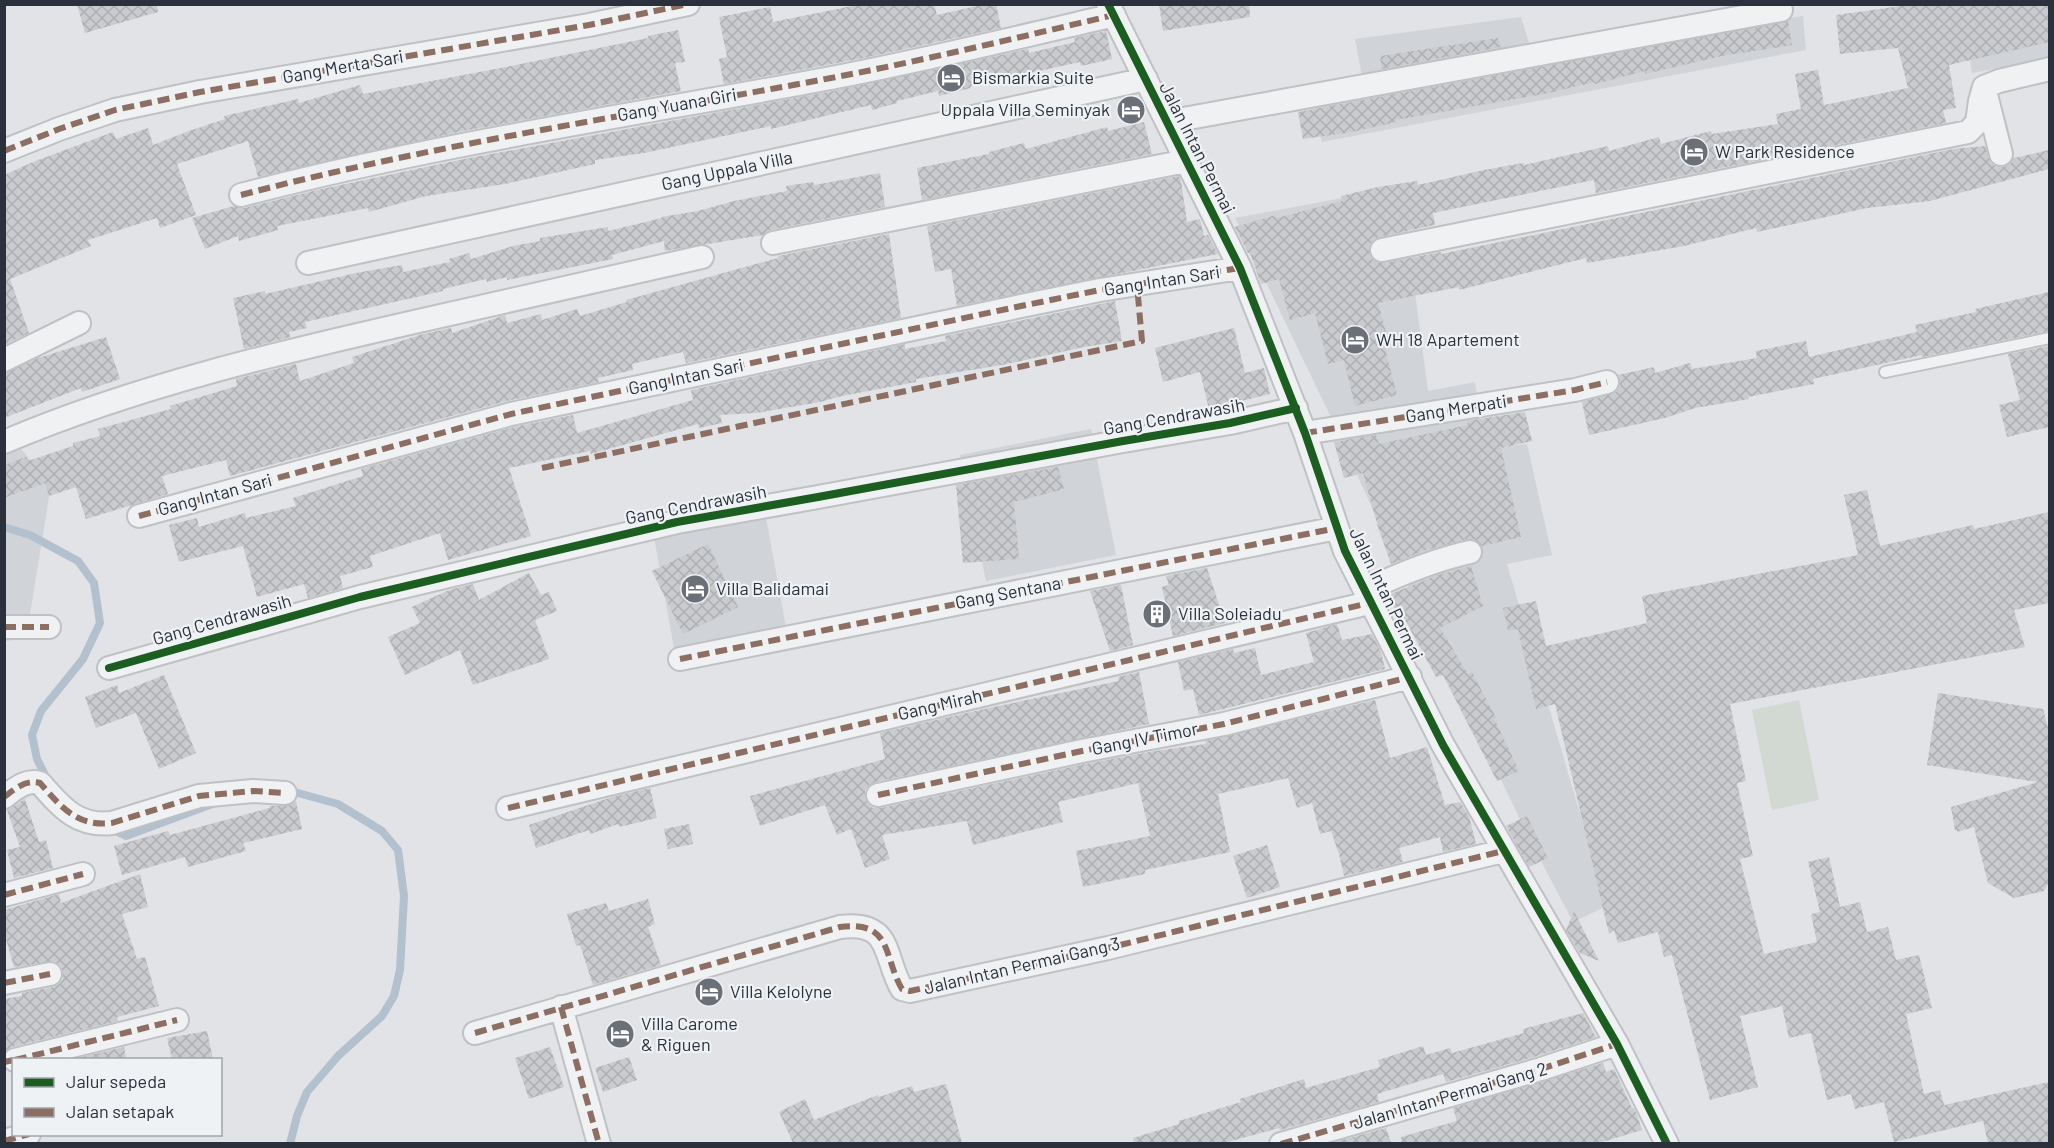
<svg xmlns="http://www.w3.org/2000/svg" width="2054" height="1148" font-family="Barlow,sans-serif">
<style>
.built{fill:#d0d3d8}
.green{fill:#d2d9d2}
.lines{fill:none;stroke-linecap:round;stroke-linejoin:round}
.stream{stroke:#b3c0ce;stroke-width:8}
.building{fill:url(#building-cross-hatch)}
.service-casing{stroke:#bfc1c4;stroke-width:14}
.minor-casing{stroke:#bfc1c4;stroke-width:26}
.service{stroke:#f0f1f3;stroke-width:10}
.minor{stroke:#f0f1f3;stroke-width:22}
.quiet{stroke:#8d6e63;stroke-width:6;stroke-dasharray:12 6;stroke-linecap:butt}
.cycleway-casing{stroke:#eff2f5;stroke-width:11}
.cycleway{stroke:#1b5e20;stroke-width:8}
.labels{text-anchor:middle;stroke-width:4.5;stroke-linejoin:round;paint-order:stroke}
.street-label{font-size:18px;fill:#2a313c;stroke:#eff2f5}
.poi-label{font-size:18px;fill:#2a313c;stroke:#eff2f5;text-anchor:start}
</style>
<defs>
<pattern id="building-cross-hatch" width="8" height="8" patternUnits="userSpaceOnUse" patternTransform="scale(1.5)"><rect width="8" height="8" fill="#cacbce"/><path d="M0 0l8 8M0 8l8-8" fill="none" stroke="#aeafb2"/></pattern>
</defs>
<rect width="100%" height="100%" fill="#e1e3e6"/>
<path class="built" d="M1962,5H2049V59L1972,73Z
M1803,16L1806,50L1322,142L1313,104L1365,92L1355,39L1521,17L1534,59Z
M1401,187L1428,391L1475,382L1483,449L1527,444L1552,555L1507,564L1607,906L1573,922L1531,842L1412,595L1327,409L1235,218Z
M1091,429L1116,555L986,581L960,455Z
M8,433L51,485L26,639L5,641L4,434Z
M764,506L787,633L675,654L652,526Z"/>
<path class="green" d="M1799,700L1819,800L1772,810L1752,710Z"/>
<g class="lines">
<path class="stream" d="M4,527L30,535L78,561L94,583L100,623L83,659L41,711L32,735L37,759L49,783
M287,790L338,804L382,831L398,850L404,896L400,970L394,996L382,1016L338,1056L307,1092L297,1116L290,1144
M109,828L126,836L215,803"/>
</g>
<path class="building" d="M77,4H157L158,12L85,33Z
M862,4H934L937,15L986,4H996L1001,28L864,58L724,84L719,59L727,57L719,17L770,7L773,22Z
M1159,4H1249L1250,17L1163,31Z
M1916,4H2049V42L1949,65L1956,108L1943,110L1946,123L1596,193L1594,180L1433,213L1435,225L1379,237L1373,240L1369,245V253L1372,259L1378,263H1384L1441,252V254L1953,149L1985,146L1991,163L1997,167H2004L2010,164L2014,158L2049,150V169L1930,201L1867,208L1757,232L1756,228L1684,246L1587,263L1586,258L1459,290V287L1378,303L1390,347L1385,349L1397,395L1355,406L1344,360L1328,364L1315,313L1290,320L1279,279L1261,284L1250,253H1248L1235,227L1276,215L1277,218L1342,201L1341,196L1378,187L1417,181L1418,185L1484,170L1523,163L1524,165L1608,146L1609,151L1659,137L1661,144L1711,131L1712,134L1778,124L1776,114L1801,109L1795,74L1818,70L1824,105L1908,88L1898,48L1840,54L1836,15Z
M1788,21L1792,45L1722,56L1645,74V71L1595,84L1594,82L1549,93L1396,120V122L1352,132L1303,139L1298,112Z
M678,30L685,62L675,63L681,91L458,132L258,177L248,141L177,164L196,215L160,228L157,218L88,240L91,246L10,279L29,333L4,345V175L33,162L113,132L116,139L148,128L153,145L189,131L225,119L224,116L298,99L299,103L360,85L363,94L511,66L648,38V36Z
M1106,31L1112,59L1081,66L1080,62L971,86V88L939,96L938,91L897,101V103L872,110L871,105L771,129V126L644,153L595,160V164L505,184L426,196L369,212L368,208L277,226L278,230L239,241L238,236L205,249L192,218L234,206L244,208L317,190L464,159L833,91L1028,49L1029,53L1075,42L1074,38Z
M1498,38L1501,47L1382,69L1380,56Z
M1144,122L1152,154L922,200L917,168L989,154V152L1024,143L1026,149L1107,127L1108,131Z
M880,173L885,207L770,230L763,235L665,251L664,241L612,255L613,259L507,280V277L487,282L486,279L443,289V291L305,322L307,328L289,332L290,337L244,349L233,298L265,291V294L356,273L402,265L403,272L450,262L449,259L469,253L471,259L513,246L540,241V238L608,227V231L662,218L661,217L698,211L734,201L787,191L786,186L813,182L814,185Z
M1179,176L1181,181L1187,222L1200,219L1204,236L1208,235L1218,254L957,306L951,269L935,272L927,226Z
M889,234L901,318L686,363L683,352L632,364L633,370L598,378L599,382L507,401L230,476L226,460L162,476L168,494L86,519L76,487L49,496L45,483L4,498V465L26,457L28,461L73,446V443L100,436L98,429L171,409L170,406L237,386L236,379L296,364L300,381L354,363L352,357L423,334L451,328L452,333L505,315L507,323L541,314L542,320L577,309L580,316L627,302L626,300L778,258V256Z
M2049,292V331L1922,357V355L1813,379L1814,384L1748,397L1749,399L1695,408L1665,418L1589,435L1582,402L1616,392L1620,385L1618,375L1654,367L1655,373L1690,363L1692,369L1757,358L1756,351L1806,341L1809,357L1917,332L1915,325L1976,312L1975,309Z
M1115,301L1122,341L1084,347L1002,365L916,379V382L842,396L820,402L756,413L720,415L722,423L699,428L698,424L591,454L590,451L509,468L531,536L448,560L440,533L370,556L373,567L340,576L343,588L308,598L304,584L257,597L243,546L179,562L169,525L197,518L199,527L245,513L246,518L296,506L293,498L363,476L361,469L514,427L573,415L577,433L693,400L691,390L905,344V349L946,341L945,336Z
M1234,328L1245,373L1264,368L1270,394L1209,409L1200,372L1163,382L1155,348Z
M106,337L120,379L82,392L81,388L4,418V373L38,358Z
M2049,346V427L2007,437L1999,405L2020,400L2008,354Z
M1525,412L1532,441L1501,448L1521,537L1482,546L1474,539H1467L1426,550L1391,564L1378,527L1363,473L1344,478L1334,442L1376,435L1379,444L1468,425L1467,421Z
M1058,467L1064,489L1014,502L1019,559L963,563L956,485Z
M1867,490L1880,546L1973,525L1974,529L2049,512V603L2014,610L2025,647L1730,704L1746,781L1737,783L1753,856L1740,859L1764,954L1817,942L1811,914L1820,912L1808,862L1829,857L1840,907L1860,902L1867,932L1888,927L1896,960L1919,955L1932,1008L1906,1014L1924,1094L1940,1090L1944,1105L2049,1082V1143H1988L1983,1121L1894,1142L1884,1102L1855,1109L1851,1094L1827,1100L1811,1033L1789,1038L1782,1006L1740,1016L1758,1087L1710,1100L1672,955L1664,957L1658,932L1618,943L1614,930L1609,934L1555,704L1536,709L1518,629L1508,631L1503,608L1536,601L1546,646L1647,623L1642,596L1858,555L1844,495Z
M708,544L738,607L683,634L652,571Z
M1471,566L1483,606L1440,628L1468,674L1472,672L1496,718H1494L1519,771L1497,781L1443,675L1436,677L1404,618L1400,620L1388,595L1435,576Z
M1207,568L1225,623L1173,636L1162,587L1169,585L1166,576Z
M529,573L541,595L549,592L557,611L535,620L549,659L473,685L460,650L405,675L388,637L420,623L412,607L449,590L473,584L479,600Z
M1121,585L1133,645L1110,651L1090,591Z
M1337,624L1342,640L1372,634L1381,652L1385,669L1199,715L1193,689L1184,691L1178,662L1233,649L1234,653L1255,648L1261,675L1314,662L1306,633Z
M1139,672L1149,724L875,782L869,785L865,790V798L868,804L873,808H881L1085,764L1155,751L1206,744L1205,741L1375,700L1390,758L1427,747L1445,805L1460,802L1469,816L1476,844L1443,852L1440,837L1399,848L1403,862L1344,876L1339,854L1331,831L1320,834L1312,803L1297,808L1288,778L1218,794L1230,852L1145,870V874L1083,887L1076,851L1150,836L1138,783L1058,802L1063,822L973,845L967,821L882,835L890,859L865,868L851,829L837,835L825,805L760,826L750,796L885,759L880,733L984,709L1119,681L1118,677Z
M164,675L196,753L159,769L136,713L96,728L85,697L117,685L119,693Z
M1938,693L2043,709L2049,731V882L2044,891L2014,898L1988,883L1974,827L1957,832V830H1955L1951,807L2038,782L1927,765Z
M650,788L657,818L619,827L618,824L590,834L589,830L536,848L529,825L612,797Z
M25,799L39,842L46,840L53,868L14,878L7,850L20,847L7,810Z
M296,801L302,829L243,843L246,851L188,867L185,857L122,875L114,846L168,831L170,835L270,808L269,806L290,805Z
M1527,816L1548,858L1529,867L1506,826Z
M689,824L693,844L668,849L664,829Z
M1267,845L1280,887L1247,898L1233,856Z
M140,874L148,907L122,914L137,959L145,957L159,1006L117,1017L118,1021L12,1047L4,1052V999L22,996V993L53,987L59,984L63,979V972L61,966L54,961L14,967L4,933V910L59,894L61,903Z
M648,899L655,924L648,927L661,965L593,985L580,945L576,946L567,914L606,903L609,911Z
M1574,911L1599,961L1580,953L1566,930Z
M1583,1013L1596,1037L1537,1056L1446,1082L1443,1074L1377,1094L1379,1102L1280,1130L1279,1128L1224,1143H1134L1133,1138L1179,1124V1121L1241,1102L1240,1099L1304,1079L1306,1088L1380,1067L1378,1060L1423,1046L1426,1055L1450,1048L1452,1053L1524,1033L1523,1029Z
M207,1031L213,1059H172L167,1038Z
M124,1047L126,1059H73Z
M550,1047L564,1087L529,1099L515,1058Z
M629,1057L637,1080L603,1092L595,1068Z
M1603,1063L1606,1072L1614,1069L1632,1108H1634L1637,1115L1642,1130L1599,1143H1402L1401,1137L1457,1121L1453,1108Z
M946,1084L962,1143H793L779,1112L805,1099L814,1120L878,1095L879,1097L912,1086L914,1092Z
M1386,1128L1391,1143H1331Z"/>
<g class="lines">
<g class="service-casing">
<path id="service" d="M1885,372L2050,338"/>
</g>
<g class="minor-casing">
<path id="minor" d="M1108,4L1240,268L1305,433L1345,551L1443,745L1617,1044L1667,1144
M1985,91L2001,154
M1167,122L1781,10
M4,151L59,129L115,110L200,92L589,25L688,4
M241,195C435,144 634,115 831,78C926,60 1020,37 1114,15
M773,243L1186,161
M1382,250L1968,132L1977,123L1980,101L1984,87L1999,81L2050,69
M308,263L1146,79
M4,360L79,323
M1305,433L1575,390L1607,382
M4,442C138,385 282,352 423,320C516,299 609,278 702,257
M139,516L511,414L1021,306L1100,290L1240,268
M1366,590C1400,574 1434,560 1470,552
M4,627H49
M680,659L1337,528
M109,668L360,597L677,522L818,497L1123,441L1230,423L1296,408
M878,795L1082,751L1224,724L1410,677
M4,797C15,789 26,779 40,783C61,807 77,827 112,823L199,796L253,791L285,793
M508,808L1373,602
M4,895L83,874
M4,983L50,974
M561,1007L599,1144
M475,1033L840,927C893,920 883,957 902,989L910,991L1108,948L1503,851
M15,1060L177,1020
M4,1141L29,1134
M1281,1144L1541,1069L1617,1044"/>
</g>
<use href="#service" class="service"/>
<use href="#minor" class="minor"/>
<path class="quiet" d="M4,151L59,129L115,110L200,92L589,25L688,4
M241,195C435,144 634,115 831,78C926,60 1020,37 1114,15
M1305,433L1575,390L1607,382
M542,468L1142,341L1137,285
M139,516L511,414L1021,306L1100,290L1240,268
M4,627H49
M680,659L1337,528
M878,795L1082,751L1224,724L1410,677
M4,797C15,789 26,779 40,783C61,807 77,827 112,823L199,796L253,791L285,793
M508,808L1373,602
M4,895L83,874
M4,983L50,974
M561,1007L599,1144
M475,1033L840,927C893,920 883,957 902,989L910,991L1108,948L1503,851
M15,1060L177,1020
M4,1062L14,1060
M4,1141L29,1134
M1281,1144L1541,1069L1617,1044"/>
<g class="cycleway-casing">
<path id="cycleway" d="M1108,4L1240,268L1305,433L1345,551L1443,745L1617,1044L1667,1144
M109,668L360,597L677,522L818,497L1123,441L1230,423L1296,408"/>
</g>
<use href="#cycleway" class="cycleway"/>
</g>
<defs>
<g id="hotel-disc" transform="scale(1.5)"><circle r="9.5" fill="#6a6f78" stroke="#eff2f5"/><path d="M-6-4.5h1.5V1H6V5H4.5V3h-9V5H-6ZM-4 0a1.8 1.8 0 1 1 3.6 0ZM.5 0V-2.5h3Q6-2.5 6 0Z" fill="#fff"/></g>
<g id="building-disc" transform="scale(1.5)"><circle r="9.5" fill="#6a6f78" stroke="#eff2f5"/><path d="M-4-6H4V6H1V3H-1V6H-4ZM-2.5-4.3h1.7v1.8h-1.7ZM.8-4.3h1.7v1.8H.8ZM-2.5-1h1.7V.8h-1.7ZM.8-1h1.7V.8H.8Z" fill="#fff"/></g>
</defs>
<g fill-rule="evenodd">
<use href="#hotel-disc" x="951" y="78"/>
<use href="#hotel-disc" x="1131" y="110"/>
<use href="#hotel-disc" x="1694" y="152"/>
<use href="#hotel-disc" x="1355" y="340"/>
<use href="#hotel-disc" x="695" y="589"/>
<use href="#building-disc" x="1157" y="614"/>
<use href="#hotel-disc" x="709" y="992"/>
<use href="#hotel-disc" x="620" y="1034"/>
</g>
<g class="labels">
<g class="street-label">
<text transform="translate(343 67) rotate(-10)" y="6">Gang Merta Sari</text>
<text transform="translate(677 105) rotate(-10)" y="6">Gang Yuana Giri</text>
<text transform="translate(1197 148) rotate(63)" y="6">Jalan Intan Permai</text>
<text transform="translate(727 171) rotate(-12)" y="6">Gang Uppala Villa</text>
<text transform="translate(1162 281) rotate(-9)" y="6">Gang Intan Sari</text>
<text transform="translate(686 377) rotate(-12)" y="6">Gang Intan Sari</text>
<text transform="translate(1456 409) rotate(-9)" y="6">Gang Merpati</text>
<text transform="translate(1174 417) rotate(-10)" y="6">Gang Cendrawasih</text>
<text transform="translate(215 495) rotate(-15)" y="6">Gang Intan Sari</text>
<text transform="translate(696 505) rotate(-11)" y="6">Gang Cendrawasih</text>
<text transform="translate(1008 593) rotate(-11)" y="6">Gang Sentana</text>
<text transform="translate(1386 594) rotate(64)" y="6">Jalan Intan Permai</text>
<text transform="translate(222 620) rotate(-16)" y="6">Gang Cendrawasih</text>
<text transform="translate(940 705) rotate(-13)" y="6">Gang Mirah</text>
<text transform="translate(1145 739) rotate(-11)" y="6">Gang IV Timor</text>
<text transform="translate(1022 966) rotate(-13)" y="6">Jalan Intan Permai Gang 3</text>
<text transform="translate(1450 1096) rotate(-16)" y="6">Jalan Intan Permai Gang 2</text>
</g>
<g class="poi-label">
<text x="972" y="84">Bismarkia Suite</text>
<text x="1110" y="116" text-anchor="end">Uppala Villa Seminyak</text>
<text x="1715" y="158">W Park Residence</text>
<text x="1376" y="346">WH 18 Apartement</text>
<text x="716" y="595">Villa Balidamai</text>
<text x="1178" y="620">Villa Soleiadu</text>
<text x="730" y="998">Villa Kelolyne</text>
<text x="641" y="1030">Villa Carome<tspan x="641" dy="21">&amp; Riguen</tspan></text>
</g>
</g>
<rect width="2054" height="1148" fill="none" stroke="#2a313c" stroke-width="12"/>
<rect x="12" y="1058" width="210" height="78" fill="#eff2f5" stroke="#a0a5ab" stroke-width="1.5"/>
<rect x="24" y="1078" width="30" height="9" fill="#1b5e20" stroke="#a0a5ab" stroke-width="1.5"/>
<text x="66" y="1088" font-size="18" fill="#2a313c">Jalur sepeda</text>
<rect x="24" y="1108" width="30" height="9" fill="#8d6e63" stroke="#a0a5ab" stroke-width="1.5"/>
<text x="66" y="1118" font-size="18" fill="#2a313c">Jalan setapak</text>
</svg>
